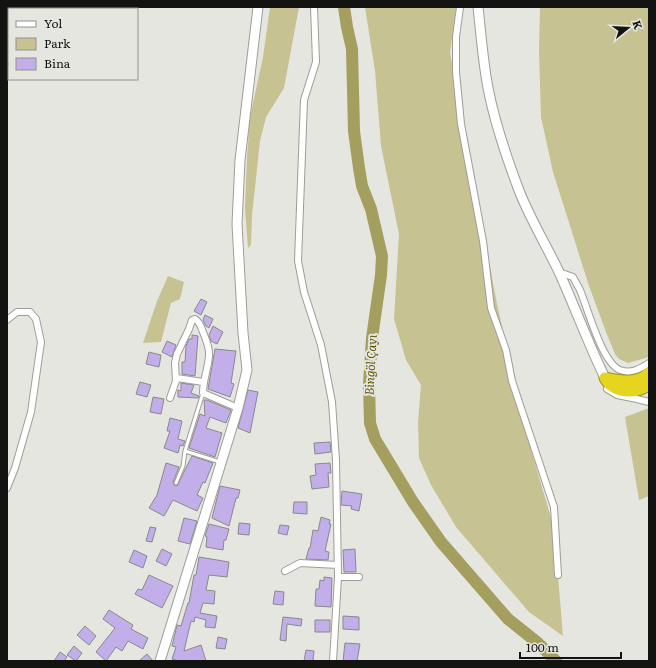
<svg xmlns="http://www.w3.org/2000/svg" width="656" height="668" font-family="Literata,serif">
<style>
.green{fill:#c6c292}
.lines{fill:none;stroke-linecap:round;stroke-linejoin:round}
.river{stroke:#a49e5f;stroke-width:12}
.building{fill:#c2afe9;stroke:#89888c}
.lane-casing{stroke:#9d9d98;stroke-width:5}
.street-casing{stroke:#9d9d98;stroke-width:8}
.secondary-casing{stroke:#9d9d98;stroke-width:11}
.highway-casing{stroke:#9c9119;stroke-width:13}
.lane{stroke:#fff;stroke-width:3}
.street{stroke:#fff;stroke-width:6}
.secondary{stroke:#fff;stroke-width:9}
.highway{stroke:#e5d51e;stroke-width:11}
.labels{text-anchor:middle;stroke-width:4;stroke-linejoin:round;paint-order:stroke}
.water-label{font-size:12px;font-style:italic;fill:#5c5402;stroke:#e6e6e1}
</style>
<rect width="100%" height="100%" fill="#e6e6e1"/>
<path class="green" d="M270,7H299L284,88L266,117L260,141L252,215L251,245L248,248L245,209L247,157L250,117L263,57Z
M365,7H456L450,53L497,304L526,433L554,528L563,636L529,612L456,527L431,485L419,458L418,423L421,385L406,360L394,319L399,234L381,146L375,71Z
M540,7H649V357L628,363L619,359L615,354L606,332L589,286L553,172L541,117L539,51Z
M168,276L184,282L180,299L171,303L161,342L143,343L157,301Z
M649,408V496L639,500L625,417Z"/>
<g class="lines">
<path class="river" d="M344,7L347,27L352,49L354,131L359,168L362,186L371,209L382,256L381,275L372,338L369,384L370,423L375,439L413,502L441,542L508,619L538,643L556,661"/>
</g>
<path class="building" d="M201,299L207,302L201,315L194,311Z
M205,315L213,319L209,328L206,326L203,320Z
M213,326L223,332L217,344L211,341L209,335Z
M192,335L198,336L195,376L182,374V362H185L186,346L189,339H192Z
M167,341L176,345L172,357L162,352Z
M215,349L236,351L231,383L234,384L230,397L208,389Z
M149,352L161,355L159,367L146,364Z
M140,382L151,385L147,397L136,394Z
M181,383L194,385L191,393L199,396L198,398L178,397V390L181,391Z
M248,390L258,392L250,433L238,428Z
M153,397L164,399L161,414L150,412Z
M204,400H207L231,410L226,423L210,417L206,428L222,433L215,457L189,448L200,414L205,416Z
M170,418L182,421L178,439L185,441L183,446L180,445L178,453L164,448L170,431H167Z
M330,442L331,452L315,454L314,443Z
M192,456L213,463L205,483L203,482L197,495L203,498L197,511L173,500L164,516L149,508L157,495L166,463L179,467L173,482L174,485L177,486Z
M330,463L331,473H328L329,487L312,489L310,476L316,475L315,464Z
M220,486L240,490L238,498H236L229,526L212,518Z
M342,491L362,494L359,511L351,509L352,506L341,505Z
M294,502H307V514L293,513Z
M321,517L330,520L329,524H331L325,551L329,552L328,560L306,559L309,548H310L313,530L318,531Z
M184,518L197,521L190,544L178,541Z
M239,523L250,524L249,535L238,534Z
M209,524L229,529L226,540H224L223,550L206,547L207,537L205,536Z
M280,525L289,526L287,535L278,533Z
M150,527L156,528L152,542L146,541Z
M162,549L172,554L166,566L156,561Z
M355,549L356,572H344L343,550Z
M134,550L147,556L143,568L129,562Z
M199,557L229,562L227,577L209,575L206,590L215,591L214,604L203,603L200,613L217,616L215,628L205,627L206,620L195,617L194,622L191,621L184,651L201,645L206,661H178L172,659L176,647L172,646L177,625L181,626L188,603H189L194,575H196Z
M149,575L173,586L162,608L135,594L138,589L142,590Z
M324,577L332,578L331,607L315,606L316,589H319L320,580L324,581Z
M275,591L284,592L283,605L273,604Z
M109,610L133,625L131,629L148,638L143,649L128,641L122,651L116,647L106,661L96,652L115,628L103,619Z
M343,616L359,617V630L343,629Z
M283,617L302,619L301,626L287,624L286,641L280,640Z
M315,620H330V632H315Z
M85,626L96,636L89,645L77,635Z
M218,637L227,639L225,649L216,648Z
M345,643L360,644L357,661H343Z
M74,646L82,653L76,661L67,655Z
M306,650L314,651L313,661H304Z
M60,652L67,657L64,661H54Z
M147,654L153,661H139Z"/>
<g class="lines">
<g class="lane-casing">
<path id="lane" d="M185,451L220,462
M176,483L183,466L185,451L203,393"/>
</g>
<g class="street-casing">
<path id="street" d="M314,7L316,62L304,100L298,261L304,292L321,345L332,402L336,460L338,577L333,661
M460,7L456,37V72L461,124L483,241L491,308L506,350L512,381L554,507L558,575
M559,272L573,277C575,281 578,286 580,290C588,309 602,363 620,370C631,374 640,369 649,363
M7,320L17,312H30L36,319L41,342L31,412L15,468L7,488
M177,378L203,382
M607,389L617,395L637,399L649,402
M170,398L176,381L175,363L177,354L189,329L192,320L195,319C200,322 201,327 203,332C206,340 210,348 209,356C208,369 203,380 203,393L238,408
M285,571L300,563L338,565
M338,577H359"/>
</g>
<g class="secondary-casing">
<path id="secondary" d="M478,7C481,34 483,62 488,88C495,124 507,159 520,193C531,220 546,245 559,272C575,307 588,343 605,378
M160,661L238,408L247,370L243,333L237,224L240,160L258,7"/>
</g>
<g class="highway-casing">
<path id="highway" d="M605,378C613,393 636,395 649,384
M605,378C620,381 637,385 649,373"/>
</g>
<use href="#lane" class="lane"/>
<use href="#street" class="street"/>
<use href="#secondary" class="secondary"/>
<use href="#highway" class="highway"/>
</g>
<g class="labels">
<g class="water-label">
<text transform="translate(371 365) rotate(-87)" y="4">Bingöl Çayı</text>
</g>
</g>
<rect width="656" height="668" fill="none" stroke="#131311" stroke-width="16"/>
<rect x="8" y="8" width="130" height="72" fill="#e6e6e1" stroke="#92928e"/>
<rect x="16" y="21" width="20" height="6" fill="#ffffff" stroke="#92928e"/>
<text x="44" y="28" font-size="12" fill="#131311">Yol</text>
<rect x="16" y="38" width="20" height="12" fill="#c6c292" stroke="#92928e"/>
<text x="44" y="48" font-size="12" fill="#131311">Park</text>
<rect x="16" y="58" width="20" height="12" fill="#c2afe9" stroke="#92928e"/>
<text x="44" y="68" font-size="12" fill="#131311">Bina</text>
<g transform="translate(628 28) rotate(72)" stroke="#e6e6e1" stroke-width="3" paint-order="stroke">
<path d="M0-3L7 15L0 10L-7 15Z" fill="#131311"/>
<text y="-6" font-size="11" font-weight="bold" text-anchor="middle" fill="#131311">K</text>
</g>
<path d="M520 652v6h101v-6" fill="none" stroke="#131311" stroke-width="2"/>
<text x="526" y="652" font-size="12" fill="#131311" stroke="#e6e6e1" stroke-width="3" paint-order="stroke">100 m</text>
</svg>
